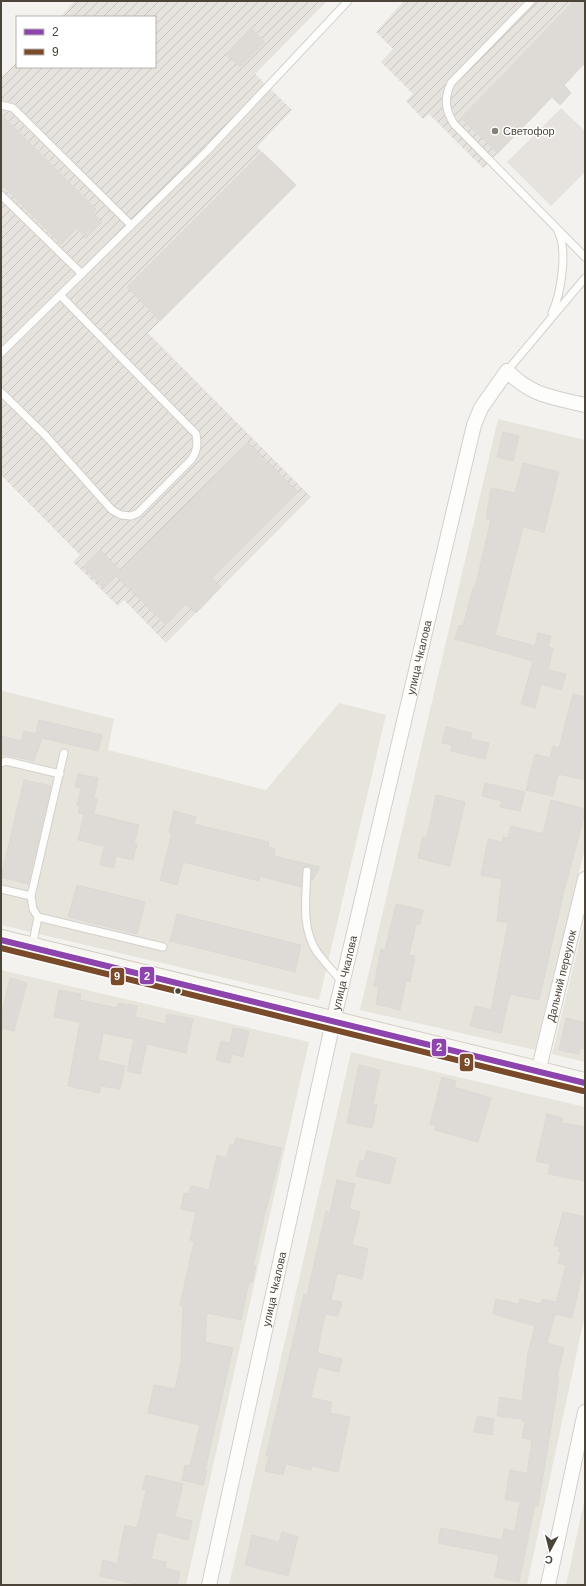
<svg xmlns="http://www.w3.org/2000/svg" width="586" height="1586" font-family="Arial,sans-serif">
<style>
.residential{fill:#e7e4dc}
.industrial{fill:url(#industrial-furrows)}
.parking{fill:#e6e3df}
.building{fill:#dedbd6;stroke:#dcd9d4}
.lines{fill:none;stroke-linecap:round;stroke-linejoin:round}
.service-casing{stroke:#d2d0cb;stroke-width:9}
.minor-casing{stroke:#d2d0cb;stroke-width:16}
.secondary-casing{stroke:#d3cfc5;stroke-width:22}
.service{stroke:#fdfdfc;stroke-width:7}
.minor{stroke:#fdfdfc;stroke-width:14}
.secondary{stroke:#f7f6f1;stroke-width:20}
.bus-1-casing{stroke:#fff;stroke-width:9}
.bus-2-casing{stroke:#fff;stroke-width:9}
.bus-1{stroke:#8e44ad;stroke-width:6}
.bus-2{stroke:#7a4b2a;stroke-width:6}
.poi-dot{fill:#868178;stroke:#fff;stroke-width:1.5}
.bus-dot{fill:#4b4439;stroke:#fff;stroke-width:1.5}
.labels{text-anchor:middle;stroke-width:3;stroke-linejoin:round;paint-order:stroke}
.poi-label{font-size:11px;fill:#4b4439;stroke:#fff;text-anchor:start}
.street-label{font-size:11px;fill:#4b4439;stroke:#fff}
.line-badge{stroke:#fff;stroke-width:1.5}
.badge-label{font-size:11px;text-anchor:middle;font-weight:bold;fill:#fff}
</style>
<defs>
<pattern id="industrial-furrows" width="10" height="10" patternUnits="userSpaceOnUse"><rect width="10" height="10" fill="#e6e2de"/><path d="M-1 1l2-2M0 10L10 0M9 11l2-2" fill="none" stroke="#c7c3bf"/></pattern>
</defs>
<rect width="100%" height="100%" fill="#f4f2ee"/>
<path class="residential" d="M498,419L585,440V848L535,1050L360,1010Z
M3,691L114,719L108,750L266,790L339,703L386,715L319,1000L1,925V693Z
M585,919V1062L552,1054Z
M1,970L309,1042L186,1585H1Z
M351,1052L585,1107V1314L527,1585H229Z
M585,1498V1585H566Z"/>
<path class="industrial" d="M75,1H327L255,74L292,110L257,147L296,185L148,333L311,497L166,643L124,600L118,606L73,562L80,555L1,475V78L17,62V67H155V17H60Z
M404,1H585V63L483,168L429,114L423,119L406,101L413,94L381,62L393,49L376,32Z"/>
<path class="parking" d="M561,108L585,131V172L551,206L507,162Z"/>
<path class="building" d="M574,1H585V63L564,85L571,93L560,105L552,97L498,153L461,118Z
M251,28L265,42L240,67L226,54Z
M1,114L96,209L93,213L102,222L86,238L77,228L61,244L1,184Z
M262,152L296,185L160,321L127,287Z
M503,432L519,436L513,461L497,457Z
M248,442L298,492L212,578L221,587L196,613L186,604L166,625L116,576L104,588L83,567L100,550L121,571Z
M523,463L559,472L544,532L523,527L495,635L535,646L538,633L551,636L548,647L553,648L548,670L566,674L561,690L541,684L535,708L521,704L533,661L455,639L459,625L463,626L473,588H475L491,520L486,519L491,488L515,493Z
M573,694L585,697V780L558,774L553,796L526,790L535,754L550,758L553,746L559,748Z
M39,720L102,735L98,751L42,738L34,761L1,754V736L21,741L24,731L36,734Z
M446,727L472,733L470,739L489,743L485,759L451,751L452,745L442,743Z
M78,774L98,778L94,798L97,799L94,814L139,825L134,844H137L133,860L116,856L114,868L100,865L104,846L78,840L84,814L78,813L80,806L77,805L81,788L75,787Z
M24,780L51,786L28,884L1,877Z
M485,783L525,792L520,811L500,807L502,801L482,796Z
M436,795L465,802L450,866L418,858L423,837H427Z
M551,800L585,809V813L563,895L539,1000L510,994L501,1033L470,1026L475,1006L491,1010L508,923L497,921L502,879L481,875L488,839L502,842L503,837L508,838L511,826L543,834Z
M174,811L196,817L194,824L269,842L268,847L275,849L274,856L320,867L312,881L311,868L307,866L303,868L301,887L260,876L259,881L183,862L177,885L160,880L172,833L169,832Z
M77,885L145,902L137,934L68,917Z
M396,904L423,910L420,924H416L409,955L415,956L410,982L406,981L400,1010L376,1004L379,987L374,986L381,949L385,950Z
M177,914L301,945L295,972L170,941Z
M10,978L27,983L14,1031L1,1028V1008H3Z
M59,990L81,994L80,1000L117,1008L118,1003L137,1006L135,1017L165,1024L167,1014L193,1019L186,1053L147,1044L140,1074L127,1071L134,1039L103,1033L98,1060L125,1066L120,1089L101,1086L99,1093L68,1086L80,1022L54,1017Z
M566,1018L585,1023V1049L580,1048L579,1054L559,1050Z
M233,1028L249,1031L243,1057L232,1054L230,1063L216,1060L221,1041L230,1043Z
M359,1065L380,1070L373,1104L377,1105L372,1128L347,1123Z
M442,1077L456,1081L454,1087L491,1098L478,1142L435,1130L436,1126L430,1124Z
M547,1114L563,1118L562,1123L585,1127V1181L548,1174L550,1164L536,1161Z
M236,1138L282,1148L265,1213L253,1266H256L252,1283L249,1282L241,1320L207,1313L205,1342L233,1348L205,1470H207L203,1485L182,1480L185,1465L190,1466L200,1425L148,1413L154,1385L175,1389L181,1361L183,1306L180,1305L194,1241L190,1240L196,1212L181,1209L184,1193L189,1194L191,1186L209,1190L217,1155L227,1158L230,1145L234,1146Z
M367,1151L396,1158L390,1184L356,1176L360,1160L364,1161Z
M337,1180L355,1184L349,1209L360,1212L352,1245L368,1249L362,1279L337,1273L331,1300L342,1302L338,1316L325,1314L317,1353L342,1359L339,1372L318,1367L311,1398L332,1402L330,1413L350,1417L338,1472L312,1466L311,1470L286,1464L283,1475L265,1471L269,1456H266L304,1294L307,1295L326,1211L330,1213Z
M563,1212L585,1217V1262L572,1318L555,1314L547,1343L564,1348L557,1376L559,1377L556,1398L538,1506L535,1505L531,1524L519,1582L495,1577L499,1555L438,1543L441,1528L502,1540L504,1529L513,1531L515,1529L520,1502L505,1499L510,1470L527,1473L532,1440L522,1438L525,1422L522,1421V1419L497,1416L500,1397L522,1401L528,1353L535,1326L493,1314L496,1299L519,1304L520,1299L541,1304L542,1299L556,1302L566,1265L558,1263L561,1252L558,1251L559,1247L554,1245Z
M477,1416L494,1419L492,1435L474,1432Z
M146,1475L183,1484L175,1517L192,1521L188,1540L157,1532L151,1559L166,1562L165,1568L180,1572L177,1585H140L100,1576L103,1560L117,1564L125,1525L137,1528L146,1490L142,1489Z
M282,1532L298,1537L288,1576L245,1565L252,1535L279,1542Z"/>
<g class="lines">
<g class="service-casing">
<path id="service" d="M531,1L451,83C444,98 445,110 454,124L585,257
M1,105L13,108L131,225
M1,195L82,274
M552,313C561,294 568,250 558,231
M1,353L207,151L348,1
M507,371L585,278
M1,392L45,435L112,510L121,515L131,516L138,513L191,460C197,451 198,445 196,434L60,295
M1,763L6,761L60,774
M307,871C306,898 301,928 317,952C325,963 334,972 343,983
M1,889L31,896
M38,917L163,947
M32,947L38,917L33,909L31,896L64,753"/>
</g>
<g class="minor-casing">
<g id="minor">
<path id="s1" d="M538,1072L585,879"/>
<path id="s2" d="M209,1585L333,1022L474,425L481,408L507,371C532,396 551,397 585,405"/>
<path d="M548,1585L585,1412"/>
</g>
</g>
<g class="secondary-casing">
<path id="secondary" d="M1,940L585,1083"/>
</g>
<use href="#service" class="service"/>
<use href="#minor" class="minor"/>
<use href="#secondary" class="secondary"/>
<g class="bus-1-casing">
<path id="bus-1" d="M1,940L585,1083"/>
</g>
<g class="bus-2-casing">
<path id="bus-2" d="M1,948L583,1091"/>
</g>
<use href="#bus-1" class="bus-1"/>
<use href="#bus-2" class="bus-2"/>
</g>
<circle class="poi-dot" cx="495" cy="131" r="4"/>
<circle class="bus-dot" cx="178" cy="991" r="3.5"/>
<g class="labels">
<g class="poi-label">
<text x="503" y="135">Светофор</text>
</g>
<g class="street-label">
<text dy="4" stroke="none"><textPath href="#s2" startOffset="951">улица Чкалова</textPath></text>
<text dy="4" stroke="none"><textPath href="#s2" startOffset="627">улица Чкалова</textPath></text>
<text dy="4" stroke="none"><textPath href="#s1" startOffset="99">Дальний переулок</textPath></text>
<text dy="4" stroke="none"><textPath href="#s2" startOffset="303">улица Чкалова</textPath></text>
</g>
</g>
<g class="line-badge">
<rect x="139" y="966" width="16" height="19" rx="4" fill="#8e44ad"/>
<rect x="110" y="967" width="15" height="19" rx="4" fill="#7a4b2a"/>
<rect x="431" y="1038" width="16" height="19" rx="4" fill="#8e44ad"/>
<rect x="459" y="1053" width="15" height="19" rx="4" fill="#7a4b2a"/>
</g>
<g class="badge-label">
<text x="147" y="980">2</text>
<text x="117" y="980">9</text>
<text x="439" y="1051">2</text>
<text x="467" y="1066">9</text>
</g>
<rect width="586" height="1586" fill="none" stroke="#4b4439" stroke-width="4"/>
<rect x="16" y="16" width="140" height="52" fill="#ffffff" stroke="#b7b4b0"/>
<rect x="24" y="29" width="20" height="6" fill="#8e44ad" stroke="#b7b4b0"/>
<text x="52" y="36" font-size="12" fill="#4b4439">2</text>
<rect x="24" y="49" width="20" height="6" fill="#7a4b2a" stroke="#b7b4b0"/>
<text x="52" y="56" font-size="12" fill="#4b4439">9</text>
<g transform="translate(550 1550) rotate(187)" stroke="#ffffff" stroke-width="3" paint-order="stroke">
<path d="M0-3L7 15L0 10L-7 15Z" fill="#4b4439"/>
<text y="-6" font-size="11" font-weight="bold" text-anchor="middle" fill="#4b4439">С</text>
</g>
</svg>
